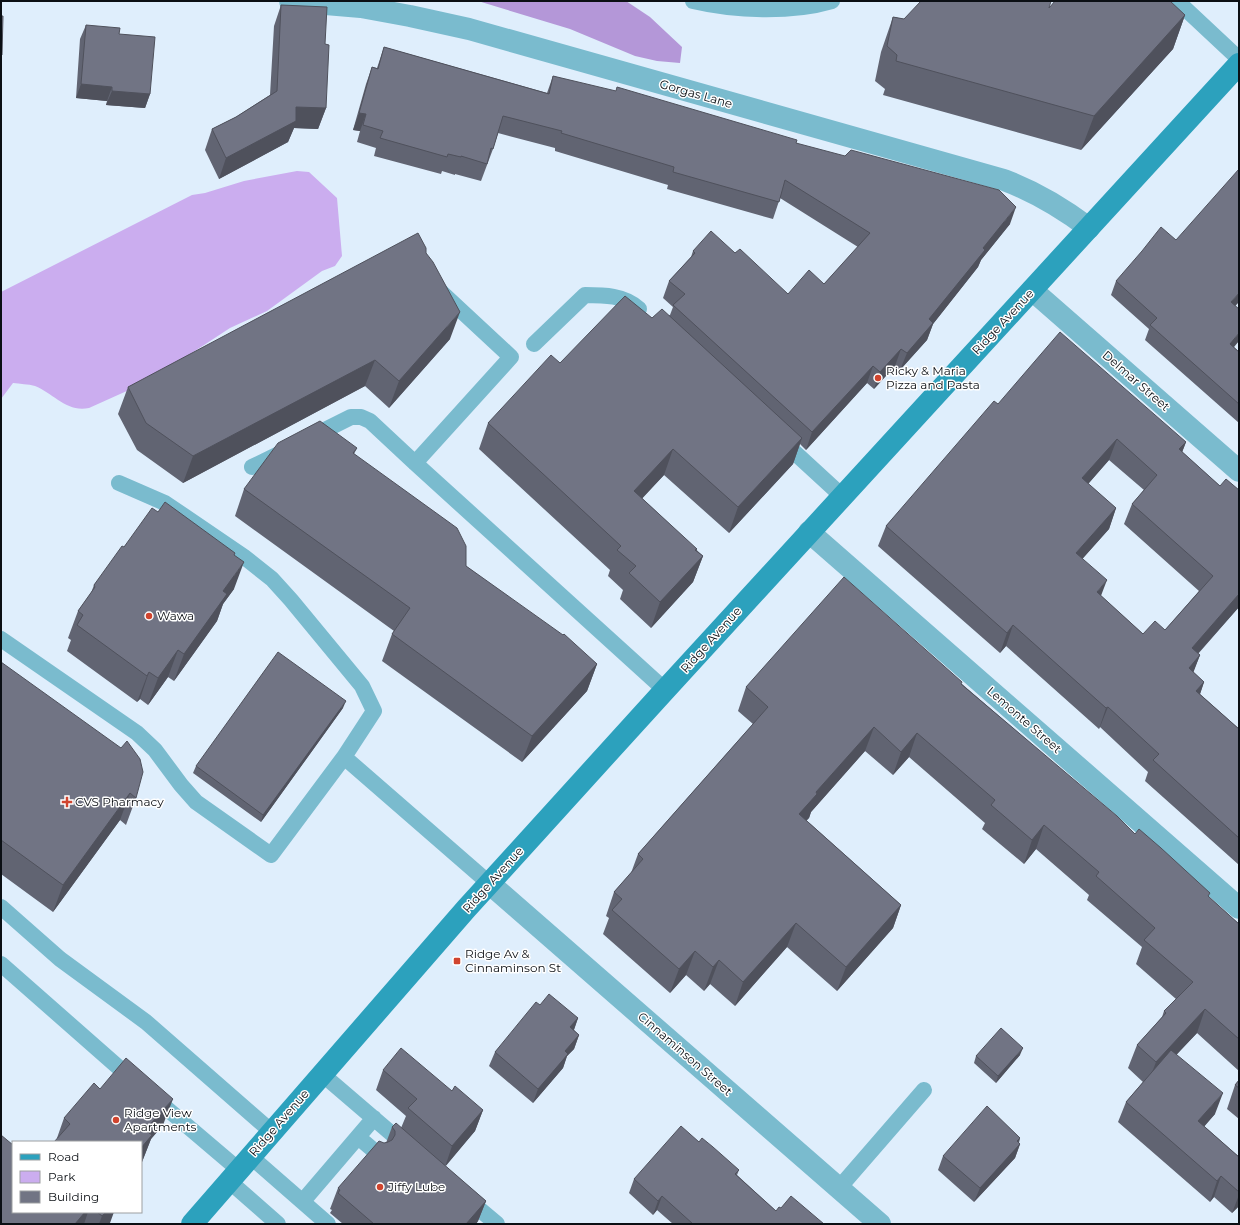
<svg xmlns="http://www.w3.org/2000/svg" width="1240" height="1225" font-family="Montserrat,sans-serif">
<style>
.green{fill:#cbadef}
.forest{fill:#b497d8}
.lines{fill:none;stroke-linecap:round;stroke-linejoin:round}
.lane{stroke:#7abbce;stroke-width:16}
.street{stroke:#7abbce;stroke-width:22}
.secondary{stroke:#2ca1bd;stroke-width:22}
.wall{fill:#616472;fill-rule:evenodd}
.shaded-wall{fill:#4f515c}
.building{fill:#717484;stroke:#4f515c;fill-rule:evenodd}
.poi-dot{fill:#d0442e;stroke:#fff;stroke-width:1.5}
.labels{text-anchor:middle;stroke-width:3;stroke-linejoin:round;paint-order:stroke}
.street-label{font-size:12px;fill:#0b0f14;stroke:#fff}
.poi-label{font-size:12px;fill:#0b0f14;stroke:#fff;text-anchor:start}
</style>
<rect width="100%" height="100%" fill="#dfeefc"/>
<path class="green" d="M297,171L309,172L337,198L342,256L335,266L322,271L267,311L230,328L149,381L89,408C67,413 53,393 35,386C28,384 20,384 13,383L1,399V292L192,195L205,193L244,181Z"/>
<path class="forest" d="M478,1H626L650,17L682,47L680,63L657,61L635,56L570,29Z"/>
<g class="lines">
<path class="lane" d="M693,1C735,11 791,13 832,1
M1177,1L1239,59
M534,344L585,295C603,295 625,295 639,309
M311,437L351,417H361L370,421L415,463L665,690
M781,440L842,496
M415,463L511,357L440,291
M252,467L283,452
M119,483L165,503L243,556L272,579L291,600L362,686L374,711L344,757
M1,639L137,733L155,750L181,785L196,802L271,855L344,757L490,884
M1,907L60,959L146,1022L272,1132
M1,964L134,1081
M322,1074L406,1146
M152,1096L239,1170
M358,1137L378,1154
M250,1156L328,1224
M229,1181L278,1224
M839,1188L924,1090
M466,1198L497,1224
M303,1201L374,1118"/>
<path class="street" d="M290,1L361,7L410,16L469,29L1004,180C1036,192 1061,207 1089,228
M1032,290L1239,471
M809,532L1239,908
M490,884L880,1224"/>
<path class="secondary" d="M192,1224L466,909L665,690L1239,64"/>
</g>
<path class="wall" d="M281,5L325,44L326,108L318,129L294,128L288,142L219,179L205,150L212,129L236,117L270,95L274,26Z
M1049,8L1185,15L1173,49L1081,150L883,95L885,89L875,81L881,52L893,17L904,19Z
M86,25L119,34L150,94L145,108L106,105L107,101L76,98L80,39Z
M384,47L547,93L553,76L796,143L1010,224L981,260L978,267L933,324L927,340L900,370L895,366L874,389L867,383L806,450L800,444L793,464L729,533L664,475L642,498L703,556L693,582L651,628L620,599L623,590L608,576L610,570L479,449L488,423L560,363L652,318L670,315L673,307L663,298L669,281L691,257L693,251L735,253L788,294L824,284L858,247L780,198L773,219L667,189L668,185L555,151V148L498,133L493,149L481,181L455,174V175L442,171L441,174L374,156L376,148L357,142L360,131L353,130L366,84L372,67L377,68Z
M426,253L450,339L389,408L365,386L183,483L137,450L118,414L128,387Z
M1116,281L1235,306L1234,347L1239,352V423L1145,340L1149,329L1111,295Z
M998,404L1186,442L1182,452L1220,486L1239,490V607L1198,654L1200,655L1193,672L1204,682L1200,694L1239,729V865L1145,781L1148,772L1100,727L1099,729L1006,646L1000,653L878,546L886,526ZM1109,460L1144,490L1132,504L1124,524L1199,591L1165,630L1143,634L1101,596L1082,559L1109,529L1116,508L1088,484Z
M357,448L354,454L466,566L597,664L587,691L522,762L382,661L392,634L394,631L235,516L244,489Z
M158,512L234,555V589L223,604L217,621L174,681L168,677L148,705L140,699L137,702L67,651L71,640L68,638L78,611L91,593L94,585L124,547Z
M1,662L136,798L126,825L120,820L53,912L1,874Z
M962,684L1135,834L1209,897L1239,924V1071L1197,1033L1176,1055L1215,1114L1204,1126L1239,1157V1206L1232,1213L1214,1197L1210,1202L1118,1122L1126,1102L1143,1082L1128,1068L1137,1045L1162,1017L1164,1011L1176,999L1136,964L1142,947L1087,900L1089,895L1036,849L1024,864L982,829L985,823L909,757L893,775L865,751L811,812L809,818L806,820L901,905L893,928L837,991L787,947L735,1006L710,984L704,991L686,975L670,993L603,934L609,918L606,916L614,892L631,873L638,854L753,724L738,711L746,687Z
M343,708L261,822L193,773L196,766Z
M540,1005L578,1018L574,1030L579,1035L574,1049L567,1056L563,1068L533,1103L489,1066L495,1052Z
M1020,1055L996,1083L974,1063L976,1056Z
M383,1070L452,1091L483,1110L475,1131L445,1166L486,1201L478,1221L476,1224H343L330,1213L332,1210L330,1209L338,1188L384,1143H386L392,1127L401,1128L406,1116L376,1090Z
M1239,1080V1119L1227,1109L1235,1085Z
M100,1089L163,1125L151,1139L142,1162L57,1138L64,1118Z
M1020,1138L1019,1143L1020,1144L1015,1158L974,1202L938,1170L943,1156Z
M699,1142L739,1170L737,1175L776,1211L781,1208L824,1224H673L657,1210L653,1215L629,1193L634,1179Z
M13,1212H106L110,1223L109,1224H1Z"/>
<path class="shaded-wall" d="M1185,15L1173,49L1081,150L1094,116Z
M81,84L112,87L107,101L76,98Z
M112,91L150,94L145,108L106,105Z
M296,107L326,108L318,129L294,128L288,142L219,179L226,158Z
M359,113L366,114L360,131L353,130Z
M1016,207L1010,224L981,260L978,267L933,324L927,340L900,370L907,353L929,319L983,248Z
M1239,293V302L1226,316L1231,302Z
M460,312L450,339L389,408L399,381Z
M1239,333V341L1225,358L1230,344Z
M901,349L895,366L874,389L880,372Z
M375,360L365,386L183,483L193,456Z
M873,366L867,383L806,450L812,432Z
M802,438L793,464L729,533L738,507Z
M1117,439L1109,460L1075,499L1082,478Z
M1186,442L1178,463L1179,449Z
M673,449L664,475L625,517L634,491Z
M1116,508L1109,529L1069,574L1076,553Z
M697,549L688,571L703,556L693,582L651,628L660,602L695,550Z
M244,562L234,589L223,604L217,621L174,681L184,654L223,591Z
M1107,580L1099,601L1097,592Z
M1239,594V607L1184,669L1192,648Z
M1013,625L1006,646L1000,653L1007,633Z
M178,650L168,677L148,705L158,678Z
M1200,655L1192,676L1189,668Z
M597,664L587,691L522,762L532,736Z
M149,672L140,699L137,702L147,676Z
M1204,682L1197,703L1196,691Z
M346,701L343,708L261,822L263,815Z
M1108,707L1100,727L1099,729L1106,708Z
M874,727L865,751L811,812L809,818L791,838L799,814L816,792Z
M917,733L909,757L893,775L901,752Z
M130,793L120,820L53,912L63,885Z
M1044,825L1036,849L1024,864L1032,840Z
M901,905L893,928L837,991L846,967Z
M796,923L787,947L735,1006L743,982Z
M695,951L686,975L670,993L679,969Z
M719,960L710,984L704,991L713,967Z
M1205,1009L1197,1033L1147,1086L1156,1062Z
M578,1018L573,1032L570,1027Z
M579,1035L574,1049L567,1056L563,1068L533,1103L538,1089L565,1051Z
M1023,1048L1020,1055L996,1083L998,1076Z
M1223,1093L1215,1114L1191,1142L1198,1121Z
M173,1099L163,1125L151,1139L142,1162L141,1164V1142L145,1130Z
M483,1110L475,1131L445,1167L452,1146Z
M1020,1138L1017,1146L1020,1144L1015,1158L974,1202L980,1188Z
M1221,1176L1214,1197L1210,1202L1217,1181Z
M1239,1195V1206L1232,1213Z
M662,1196L657,1210L653,1215L658,1201Z
M486,1201L478,1221L476,1224H466Z
M85,1212H88L84,1224H75Z
M106,1212H114L110,1223L109,1224H99L102,1216Z"/>
<path class="building" d="M921,1H1051L1049,8L1055,1H1170L1185,15L1094,116L896,61L897,55L887,46L893,17L904,19Z
M281,5L327,7L325,44L329,45L326,108L296,107V121L226,158L212,129L236,117L277,91Z
M1,16H3L2,55H1Z
M86,25L120,28L119,34L155,37L150,94L112,91V87L81,84Z
M384,47L549,94L553,76L616,91L617,87L797,140L796,143L845,156L851,150L999,190L1016,207L983,248L985,250L929,319L933,323L907,353L901,349L880,372L873,366L812,432L673,305L685,294L669,281L695,253L693,251L711,231L735,253L740,249L788,294L809,270L824,284L870,233L785,180L779,202L673,172L674,167L561,133L562,131L503,116L493,149L491,148L487,164L461,156V157L448,154L447,157L380,138L383,131L363,125L366,114L359,113L372,67L378,69Z
M1239,169V293L1231,302L1239,309V333L1230,344L1239,352V404L1150,325L1157,318L1116,281L1142,251L1161,227L1176,240Z
M418,233L426,248V253L433,262L460,312L399,381L375,360L193,456L146,423L128,387Z
M625,296L652,318L662,309L802,438L738,507L673,449L634,491L697,549L695,550L703,556L660,602L629,573L636,566L617,550L621,546L488,423L551,355L560,363Z
M1060,332L1186,442L1179,449L1220,486L1226,479L1239,490V594L1192,648L1200,655L1189,668L1204,682L1196,691L1239,729V838L1153,760L1159,754L1108,707L1106,708L1013,625L1007,633L886,526L994,401L998,404ZM1117,439L1157,475L1132,504L1213,576L1165,630L1155,621L1143,634L1097,592L1107,580L1076,553L1116,508L1082,478Z
M320,421L357,448L353,453L457,528L466,546V566L563,635L564,634L597,664L532,736L392,634L410,608L244,489L278,443Z
M165,502L235,553L234,555L244,562L223,591L227,594L184,654L178,650L158,678L149,672L147,676L77,625L83,615L78,611L95,587L94,585L122,546L124,547L152,508L158,512Z
M844,577L962,682L961,684L1117,816L1135,834L1139,829L1161,848L1210,893L1208,896L1239,924V1039L1205,1009L1156,1062L1137,1045L1166,1013L1164,1011L1193,982L1144,940L1155,928L1096,876L1099,872L1044,825L1032,840L991,805L995,800L917,733L901,752L874,727L816,792L817,794L799,814L901,905L846,967L796,923L743,982L719,960L713,967L695,951L679,969L612,910L622,899L614,892L643,859L638,854L768,707L746,687Z
M278,652L346,701L263,815L196,766Z
M1,662L121,748L127,741L140,759L143,772L136,798L130,793L63,885L1,840Z
M549,994L578,1018L570,1027L579,1035L565,1051L568,1054L538,1089L495,1052L536,1002L540,1005Z
M1001,1028L1023,1048L998,1076L976,1056Z
M401,1048L452,1091L455,1086L483,1110L452,1146L408,1108L417,1099L383,1070Z
M1171,1050L1223,1093L1198,1121L1239,1157V1192L1221,1176L1217,1181L1126,1102Z
M126,1058L173,1099L145,1130L152,1135L141,1148V1142H54L70,1124L64,1118L94,1083L100,1089Z
M1239,1080V1088L1235,1085Z
M987,1106L1020,1138L1017,1141L1020,1144L980,1188L943,1156Z
M396,1123L486,1201L466,1224H374L338,1193L340,1190L338,1188L379,1141L384,1143L388,1142L392,1140L395,1135V1131L392,1127Z
M681,1126L699,1142L702,1138L713,1147L739,1170L735,1174L776,1211L779,1207L781,1208L791,1196L824,1224H693L662,1196L658,1201L634,1179Z
M1,1135L13,1145V1212H85L75,1224H1Z
M97,1212H106L102,1216Z"/>
<g class="poi-dot">
<circle cx="878" cy="378" r="4"/>
<circle cx="149" cy="616" r="4"/>
<path d="M65 796h4v4h4v4h-4v4h-4v-4h-4v-4h4z"/>
<rect x="453" y="957" width="8" height="8" rx="2"/>
<circle cx="116" cy="1120" r="4"/>
<circle cx="380" cy="1187" r="4"/>
</g>
<g class="labels">
<g class="street-label">
<text transform="translate(696 94) rotate(16)" y="4">Gorgas Lane</text>
<text transform="translate(1003 322) rotate(-47)" y="4">Ridge Avenue</text>
<text transform="translate(1136 381) rotate(41)" y="4">Delmar Street</text>
<text transform="translate(711 640) rotate(-48)" y="4">Ridge Avenue</text>
<text transform="translate(1024 720) rotate(41)" y="4">Lemonte Street</text>
<text transform="translate(493 880) rotate(-48)" y="4">Ridge Avenue</text>
<text transform="translate(685 1054) rotate(41)" y="4">Cinnaminson Street</text>
<text transform="translate(279 1123) rotate(-49)" y="4">Ridge Avenue</text>
</g>
<g class="poi-label">
<text x="886" y="375">Ricky &amp; Maria<tspan x="886" dy="14">Pizza and Pasta</tspan></text>
<text x="157" y="620">Wawa</text>
<text x="75" y="806">CVS Pharmacy</text>
<text x="465" y="958">Ridge Av &amp;<tspan x="465" dy="14">Cinnaminson St</tspan></text>
<text x="124" y="1117">Ridge View<tspan x="124" dy="14">Apartments</tspan></text>
<text x="388" y="1191">Jiffy Lube</text>
</g>
</g>
<rect width="1240" height="1225" fill="none" stroke="#0b0f14" stroke-width="4"/>
<rect x="12" y="1141" width="130" height="72" fill="#ffffff" stroke="#9d9fa1"/>
<rect x="20" y="1154" width="20" height="6" fill="#2ca1bd" stroke="#9d9fa1"/>
<text x="48" y="1161" font-size="12" fill="#0b0f14">Road</text>
<rect x="20" y="1171" width="20" height="12" fill="#cbadef" stroke="#9d9fa1"/>
<text x="48" y="1181" font-size="12" fill="#0b0f14">Park</text>
<rect x="20" y="1191" width="20" height="12" fill="#717484" stroke="#9d9fa1"/>
<text x="48" y="1201" font-size="12" fill="#0b0f14">Building</text>
</svg>
